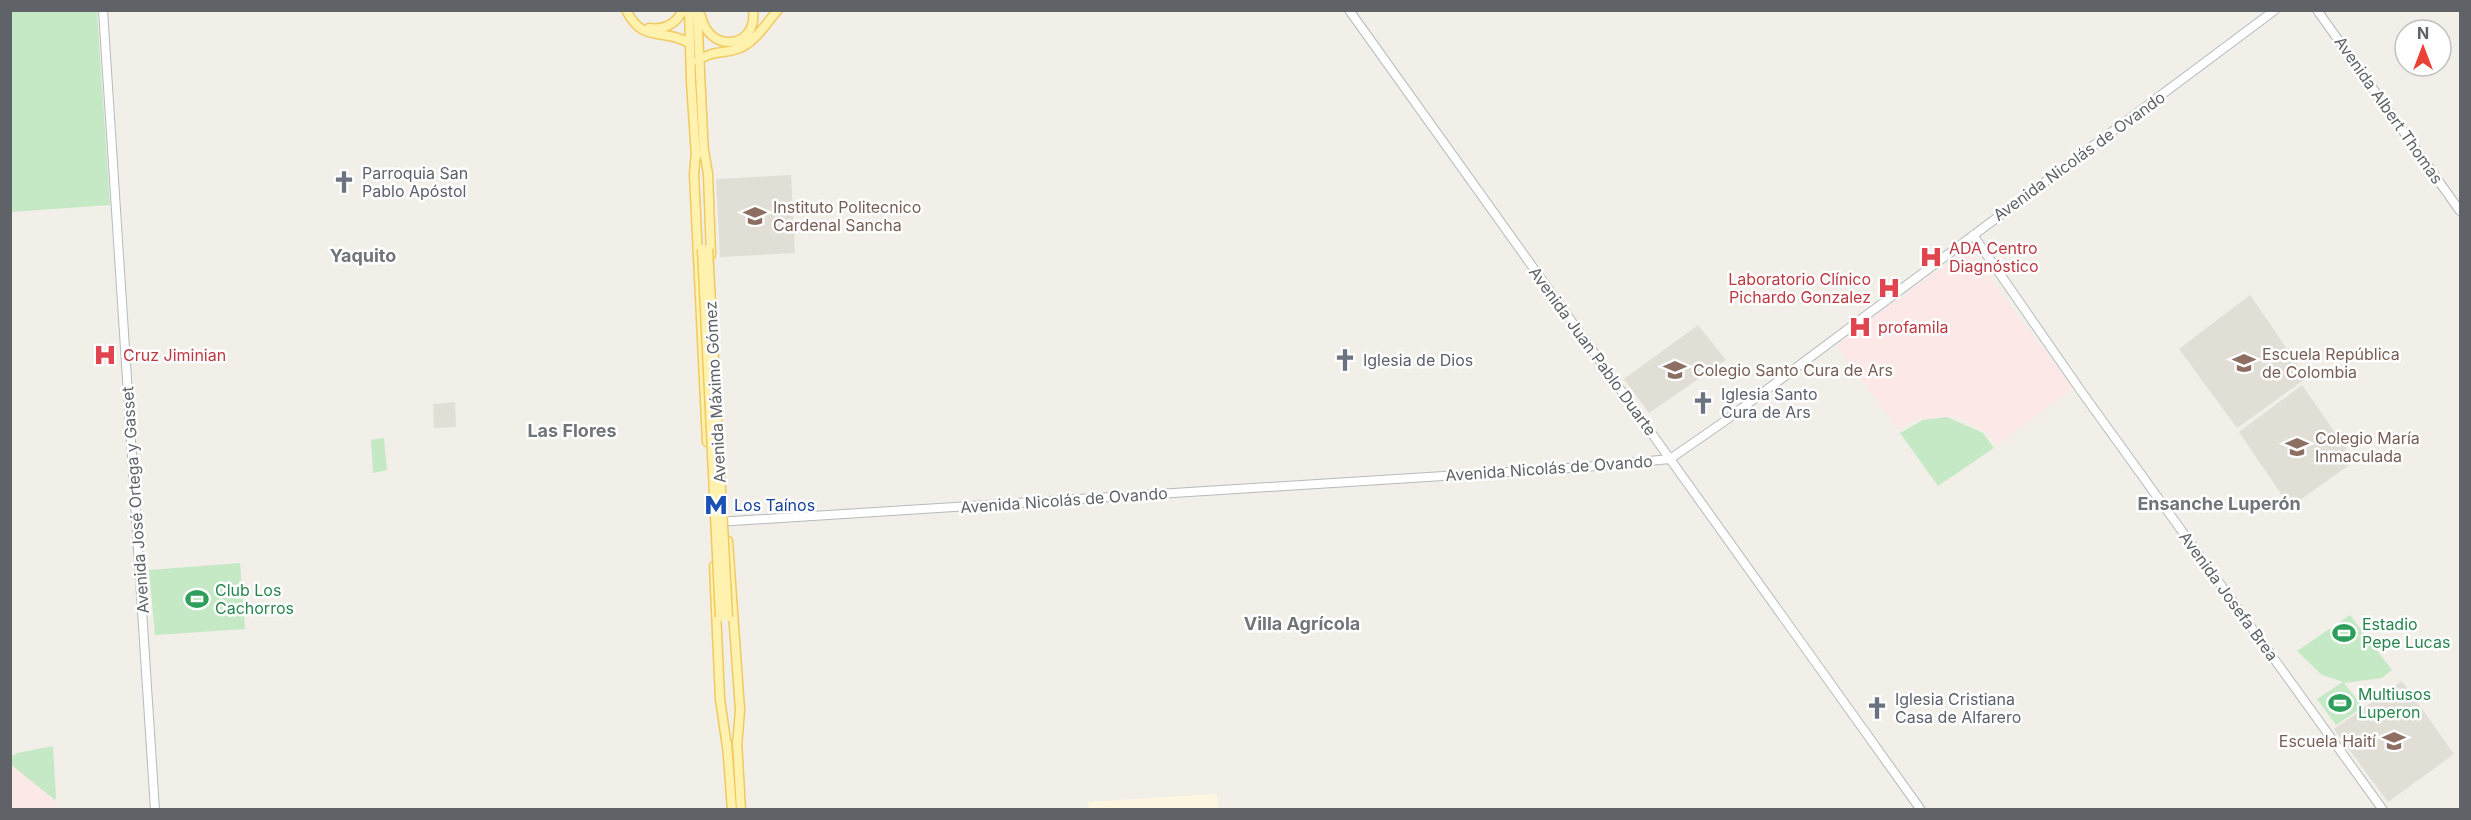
<svg xmlns="http://www.w3.org/2000/svg" width="2471" height="820" font-family="Inter,sans-serif">
<style>
.commercial{fill:#fef7e0}
.education{fill:#e1ded6}
.medical{fill:#fce8e6}
.green{fill:#c5e8c5}
.lines{fill:none;stroke-linecap:round;stroke-linejoin:round}
.secondary-casing{stroke:#b6babf;stroke-width:10}
.primary-casing{stroke:#f2c960;stroke-width:11}
.secondary{stroke:#fff;stroke-width:8}
.primary{stroke:#fff2af;stroke-width:8}
.primary-bridge-casing{stroke:#f2c960;stroke-width:11;stroke-linecap:butt}
.primary-bridge{stroke:#fff2af;stroke-width:8}
.labels{text-anchor:middle;stroke-width:5;stroke-linejoin:round;paint-order:stroke}
.street-label{font-size:16px;fill:#5f6368;stroke:#fff}
.worship-label{font-size:16px;fill:#5b616d;stroke:#fff;text-anchor:start}
.education-label{font-size:16px;fill:#785e54;stroke:#fff;text-anchor:start}
.health-label{font-size:16px;fill:#be3a42;stroke:#fff;text-anchor:start}
.transit-label{font-size:16px;fill:#164399;stroke:#fff;text-anchor:start}
.leisure-label{font-size:16px;fill:#27864d;stroke:#fff;text-anchor:start}
.neighbourhood-label{font-size:18px;font-weight:bold;fill:#70757a;stroke:#fff}
</style>
<rect width="100%" height="100%" fill="#f1efe8"/>
<path class="commercial" d="M1217,794L1218,809H1089L1088,802Z"/>
<path class="education" d="M791,175L795,253L720,257L716,179Z
M2250,295L2307,378L2237,428L2179,349Z
M1698,325L1726,360L1649,413L1624,379Z
M2302,385L2355,461L2290,507L2239,432Z
M455,402L456,427L434,428L433,404Z
M2402,681L2454,754L2388,802L2334,729Z"/>
<path class="medical" d="M1966,247L2073,388L1998,445L1986,432L1966,420L1952,416L1916,420L1898,429L1836,345L1945,265Z
M10,764L55,800L56,809H11Z"/>
<path class="green" d="M11,10L97,11L110,205L11,212Z
M1947,417L1983,433L1994,448L1938,486L1900,433L1923,420Z
M384,438L387,470L373,473L371,440Z
M240,563L245,629L155,635L149,570Z
M2350,615L2392,670L2382,678L2344,683L2363,707L2336,725L2317,699L2343,682L2322,675L2297,651Z
M53,746L56,797L55,800L10,764L11,757L17,753Z"/>
<g class="lines">
<g class="secondary-casing">
<path id="secondary" d="M103,10L155,810
M1349,10L1921,810
M2317,10L2460,211
M1973,235L2081,391L2383,810
M717,522L1585,467L1670,459L1722,423L2275,10"/>
</g>
<g class="primary-casing">
<path id="primary" d="M626,10C644,45 662,27 689,43
M689,10L691,82L696,157
M697,10L704,155
M701,16C709,54 758,49 753,10
M649,28C664,30 676,24 683,10
M698,61C712,49 729,55 744,46C758,38 767,22 778,10
M704,150L708,174L711,255
M696,152L694,174L707,442
M728,541L740,710L737,747
M714,566L720,699L727,747
M737,741L741,810
M727,743L732,810"/>
</g>
<use href="#secondary" class="secondary"/>
<use href="#primary" class="primary"/>
<g class="primary-bridge-casing">
<path id="primary-bridge" d="M702,249L720,617
M708,249L728,617"/>
</g>
<use href="#primary-bridge" class="primary-bridge"/>
</g>
<defs>
<g id="church-bare" transform="scale(1.8)"><path d="M-1.2-6h2.4v3.5h3.3v2.4h-3.3V6h-2.4V-.1h-3.3v-2.4h3.3Z" fill="#6b7280" stroke="#fff" stroke-width="2.5" paint-order="stroke"/></g>
<g id="school-bare" transform="scale(1.8)"><path d="M0-5L7-2L0 1L-7-2ZM-4 1L0 2.5L4 1V4Q0 6-4 4Z" fill="#8d6e63" stroke="#fff" stroke-width="2.5" paint-order="stroke"/></g>
<g id="hospital-bare" transform="scale(1.8)"><path d="M-5-5h3v3.5h4V-5h3V5h-3V1.5h-4V5h-3Z" fill="#e0444e" stroke="#fff" stroke-width="2.5" paint-order="stroke"/></g>
<g id="metro-bare" transform="scale(1.8)"><path d="M-5.5 5V-5H-3L0 0L3-5H5.5V5H3V-.5L0 4L-3-.5V5Z" fill="#1a4fb4" stroke="#fff" stroke-width="2.5" paint-order="stroke"/></g>
<g id="stadium-bare" transform="scale(1.8)"><path d="M0-5a6.5 5 0 1 0 0 10a6.5 5 0 1 0 0-10ZM-3.5-1.8h7v3.6h-7Z" fill="#2e9e5b" stroke="#fff" stroke-width="2.5" paint-order="stroke"/></g>
</defs>
<g fill-rule="evenodd">
<use href="#church-bare" x="344" y="182"/>
<use href="#school-bare" x="755" y="216"/>
<use href="#hospital-bare" x="1931" y="257"/>
<use href="#hospital-bare" x="1889" y="288"/>
<use href="#hospital-bare" x="1860" y="327"/>
<use href="#hospital-bare" x="105" y="355"/>
<use href="#church-bare" x="1345" y="360"/>
<use href="#school-bare" x="2244" y="363"/>
<use href="#school-bare" x="1675" y="370"/>
<use href="#church-bare" x="1703" y="403"/>
<use href="#school-bare" x="2297" y="447"/>
<use href="#metro-bare" x="716" y="505"/>
<use href="#stadium-bare" x="197" y="599"/>
<use href="#stadium-bare" x="2344" y="633"/>
<use href="#stadium-bare" x="2340" y="703"/>
<use href="#church-bare" x="1877" y="708"/>
<use href="#school-bare" x="2394" y="741"/>
</g>
<g class="labels">
<g class="street-label">
<text transform="translate(2389 110) rotate(55)" y="6">Avenida Albert Thomas</text>
<text transform="translate(2079 156) rotate(-36)" y="6">Avenida Nicolás de Ovando</text>
<text transform="translate(1593 351) rotate(54)" y="6">Avenida Juan Pablo Duarte</text>
<text transform="translate(715 392) rotate(-93)" y="6">Avenida Máximo Gómez</text>
<text transform="translate(1549 468) rotate(-4)" y="6">Avenida Nicolás de Ovando</text>
<text transform="translate(135 500) rotate(-94)" y="6">Avenida José Ortega y Gasset</text>
<text transform="translate(1064 500) rotate(-4)" y="6">Avenida Nicolás de Ovando</text>
<text transform="translate(2229 596) rotate(54)" y="6">Avenida Josefa Brea</text>
</g>
<g class="worship-label">
<text x="362" y="179">Parroquia San<tspan x="362" dy="18">Pablo Apóstol</tspan></text>
<text x="1363" y="366">Iglesia de Dios</text>
<text x="1721" y="400">Iglesia Santo<tspan x="1721" dy="18">Cura de Ars</tspan></text>
<text x="1895" y="705">Iglesia Cristiana<tspan x="1895" dy="18">Casa de Alfarero</tspan></text>
</g>
<g class="education-label">
<text x="773" y="213">Instituto Politecnico<tspan x="773" dy="18">Cardenal Sancha</tspan></text>
<text x="2262" y="360">Escuela República<tspan x="2262" dy="18">de Colombia</tspan></text>
<text x="1693" y="376">Colegio Santo Cura de Ars</text>
<text x="2315" y="444">Colegio María<tspan x="2315" dy="18">Inmaculada</tspan></text>
<text x="2376" y="747" text-anchor="end">Escuela Haití</text>
</g>
<g class="health-label">
<text x="1949" y="254">ADA Centro<tspan x="1949" dy="18">Diagnóstico</tspan></text>
<text x="1871" y="285" text-anchor="end">Laboratorio Clínico<tspan x="1871" dy="18">Pichardo Gonzalez</tspan></text>
<text x="1878" y="333">profamila</text>
<text x="123" y="361">Cruz Jiminian</text>
</g>
<g class="transit-label">
<text x="734" y="511">Los Taínos</text>
</g>
<g class="leisure-label">
<text x="215" y="596">Club Los<tspan x="215" dy="18">Cachorros</tspan></text>
<text x="2362" y="630">Estadio<tspan x="2362" dy="18">Pepe Lucas</tspan></text>
<text x="2358" y="700">Multiusos<tspan x="2358" dy="18">Luperon</tspan></text>
</g>
<g class="neighbourhood-label">
<text x="363" y="262">Yaquito</text>
<text x="572" y="437">Las Flores</text>
<text x="2219" y="510">Ensanche Luperón</text>
<text x="1302" y="630">Villa Agrícola</text>
</g>
</g>
<rect width="2471" height="820" fill="none" stroke="#5f6368" stroke-width="24"/>
<g transform="translate(2423 48)"><circle r="28" fill="#ffffff" stroke="#bfc1c3" stroke-width="1.5"/>
<path d="M0-4.5L10 22L0 15L-10 22Z" fill="#ea4335"/>
<text y="-9" font-size="16" font-weight="bold" text-anchor="middle" fill="#5f6368">N</text>
</g>
</svg>
